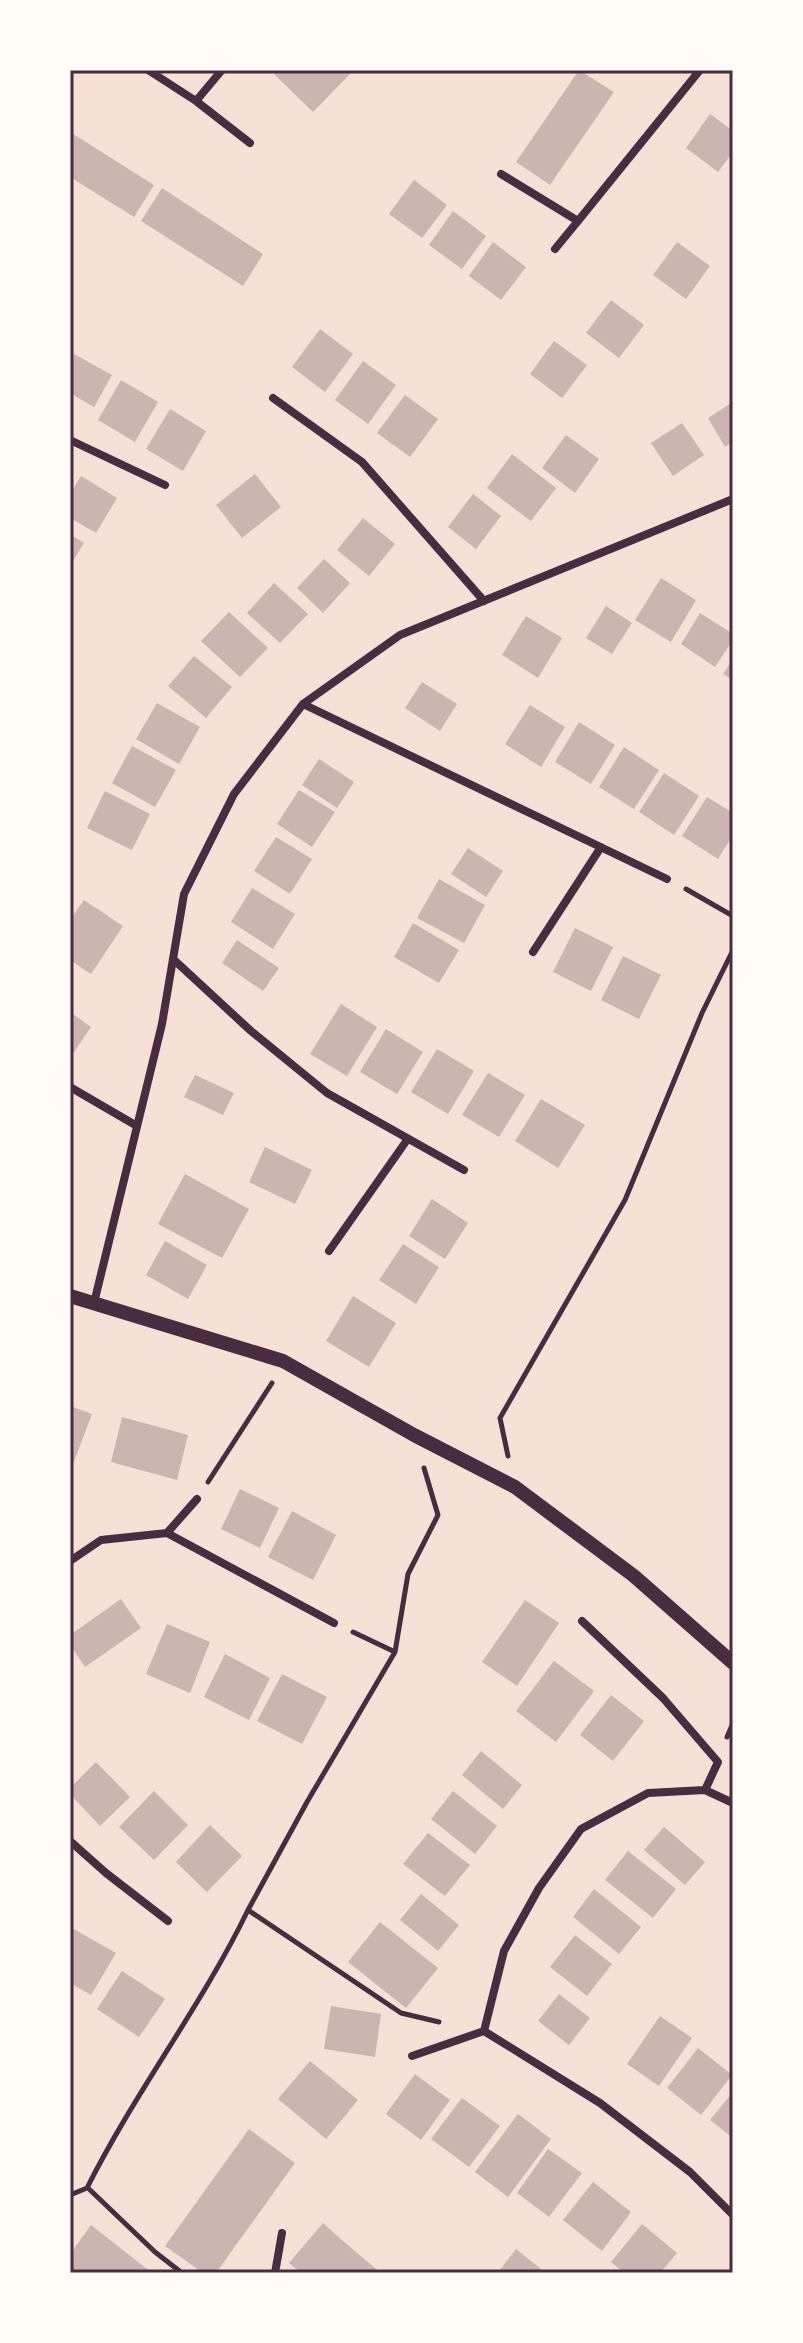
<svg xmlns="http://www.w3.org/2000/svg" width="803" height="2343" font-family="'Exo 2',sans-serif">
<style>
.building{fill:#ccb4b1}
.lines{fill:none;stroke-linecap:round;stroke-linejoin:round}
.path{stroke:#4a2c40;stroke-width:5}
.minor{stroke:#4a2c40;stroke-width:8}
.tertiary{stroke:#4a2c40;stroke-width:14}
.neatline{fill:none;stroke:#4a2c40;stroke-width:3}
</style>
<rect width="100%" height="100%" fill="#f7e1d7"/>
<path class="building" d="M279,70H354L313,112L274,74Z
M579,70L614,92L550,185L516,162Z
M710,114L733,131V152L718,172L686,148Z
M70,132L154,185L134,217L70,177Z
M414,180L447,205L422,238L389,214Z
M162,188L263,254L243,286L141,221Z
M453,211L486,236L462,269L429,245Z
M493,242L526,267L501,300L469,276Z
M677,242L710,266L686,299L653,275Z
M611,300L644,325L619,358L586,333Z
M320,329L353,354L325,392L292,367Z
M554,341L587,365L562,398L530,374Z
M74,354L112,375L94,407L70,393V362Z
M363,361L396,385L368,424L335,400Z
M121,380L158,402L135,442L98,420Z
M405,395L438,419L410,457L377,433Z
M733,402V442L725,447L708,418Z
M170,409L206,431L183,471L146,449Z
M682,423L704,455L673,476L651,443Z
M566,435L599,459L575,493L542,468Z
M512,454L556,488L531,521L487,488Z
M255,474L281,507L242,538L216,505Z
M81,476L117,498L96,533L70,518V494Z
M473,494L501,516L476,549L448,527Z
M363,518L395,544L369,576L337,550Z
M70,534L84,543L70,566Z
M324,559L350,583L323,613L297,588Z
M661,578L696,600L671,642L635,620Z
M274,583L308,614L280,643L247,613Z
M606,606L632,623L612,654L586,638Z
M229,612L268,648L240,677L201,641Z
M700,613L733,634V640L715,667L681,644Z
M526,616L562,638L538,678L502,655Z
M194,656L232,687L206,718L168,686Z
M733,659V680L723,674Z
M422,682L457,704L440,731L405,708Z
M157,703L200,727L179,764L136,739Z
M530,705L565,727L541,767L505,744Z
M579,722L615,745L591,784L555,762Z
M132,746L176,770L155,807L112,783Z
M624,747L659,770L634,809L599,787Z
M319,759L354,782L337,808L302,785Z
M664,773L699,796L674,835L639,812Z
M299,790L335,812L312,847L277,824Z
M105,791L150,814L132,850L87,828Z
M707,797L733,813V835L718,859L682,836Z
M276,837L312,859L290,894L254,871Z
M468,848L503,871L486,897L451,874Z
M439,879L485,905L464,943L417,918Z
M252,888L295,914L273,949L231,922Z
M84,900L123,926L91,974L70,960V920Z
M413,923L459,950L439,983L394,957Z
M575,928L613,947L591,991L553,972Z
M237,940L279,968L263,991L222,963Z
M623,956L661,975L639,1019L601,1000Z
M341,1004L377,1027L347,1076L310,1054Z
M70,1012L91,1027L70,1058Z
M386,1029L423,1052L397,1094L360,1072Z
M437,1049L474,1071L448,1114L411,1092Z
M488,1073L525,1095L499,1137L462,1115Z
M195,1075L234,1093L223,1115L184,1097Z
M541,1099L585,1125L558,1168L515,1141Z
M265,1147L312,1170L295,1204L249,1182Z
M185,1174L249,1209L222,1258L158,1224Z
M432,1199L468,1223L445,1259L409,1236Z
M165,1241L207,1265L188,1299L146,1275Z
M403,1244L439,1267L416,1304L379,1280Z
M353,1296L396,1323L369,1367L326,1341Z
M70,1406L92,1414L73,1464L70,1463Z
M122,1417L188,1435L177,1480L111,1462Z
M240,1489L279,1508L260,1548L221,1529Z
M292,1511L336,1535L313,1580L268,1557Z
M121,1599L141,1628L85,1667L70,1645V1635Z
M525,1600L559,1623L517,1686L482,1662Z
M167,1624L210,1642L190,1693L146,1674Z
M225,1654L270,1678L249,1720L204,1697Z
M554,1661L594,1691L556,1742L516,1711Z
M282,1674L327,1697L302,1744L257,1721Z
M611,1695L644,1721L613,1761L580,1735Z
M481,1751L522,1785L503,1809L462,1775Z
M96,1762L130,1797L100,1826L70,1794V1788Z
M154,1791L188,1825L154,1860L119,1827Z
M453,1791L497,1826L475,1854L431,1819Z
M210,1825L242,1856L207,1892L176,1862Z
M664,1827L705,1862L685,1885L644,1850Z
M428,1833L470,1865L445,1896L403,1864Z
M628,1851L676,1889L653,1918L605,1880Z
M594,1889L641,1927L619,1954L573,1917Z
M421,1894L459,1925L438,1951L400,1920Z
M380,1922L438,1968L406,2008L348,1962Z
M70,1927L116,1953L91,1995L70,1983Z
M575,1935L612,1964L587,1996L550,1967Z
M122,1971L165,1999L139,2037L97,2009Z
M559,1994L590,2018L569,2045L538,2021Z
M331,2006L381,2014L375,2057L324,2049Z
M660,2016L692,2038L659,2086L627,2064Z
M698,2048L732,2075L701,2115L667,2088Z
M310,2061L358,2100L326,2139L278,2099Z
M415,2074L450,2100L421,2140L386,2114Z
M733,2092V2138L710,2120Z
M462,2098L500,2126L469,2167L431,2139Z
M518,2114L551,2139L508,2197L475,2172Z
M249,2129L295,2163L216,2273H203L165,2246Z
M548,2149L582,2173L549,2217L517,2193Z
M593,2182L631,2212L602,2251L563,2220Z
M323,2223L343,2241L381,2273H301L289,2263Z
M642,2224L677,2253L660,2273H624L611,2262Z
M91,2225L152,2273H70V2254Z
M516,2249L546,2273H502L499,2271Z"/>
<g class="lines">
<path class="path" d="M686,889L733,916
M508,1456L500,1418L625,1200L702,1013L733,950
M208,1482L272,1383
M353,1632L395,1652
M727,1737L733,1723
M248,1910L307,1802L395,1652L408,1574L438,1515L424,1468
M88,2188L155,2252L182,2273
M70,2195L87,2188C135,2092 201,2007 248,1910L401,2013L439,2022"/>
<path class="minor" d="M148,70L196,101L250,143
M196,101L222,70
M501,174L578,221L700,70
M555,249L578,221
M273,398L362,462L484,601
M70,440L165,485
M303,704L667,879
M533,952L601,847
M173,959L251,1031L327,1093L464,1170
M70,1087L137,1126
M329,1251L407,1140
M94,1303L162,1024L184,894L234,794L303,704L400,635L733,499
M167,1533L197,1499
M70,1561L101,1540L167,1533L334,1623
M582,1621L663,1698L718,1762L705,1790
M733,1803L705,1790L648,1793L581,1829L539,1888L504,1951L484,2031L600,2103L690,2172L733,2215
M70,1841L106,1873L168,1921
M412,2056L484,2031
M275,2273L282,2233"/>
<path class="tertiary" d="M70,1296L283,1361L414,1435L515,1487L634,1576L733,1663"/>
</g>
<rect width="803" height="2343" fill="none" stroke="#fffaf5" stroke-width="144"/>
<rect x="72" y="72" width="659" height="2199" class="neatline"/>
</svg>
